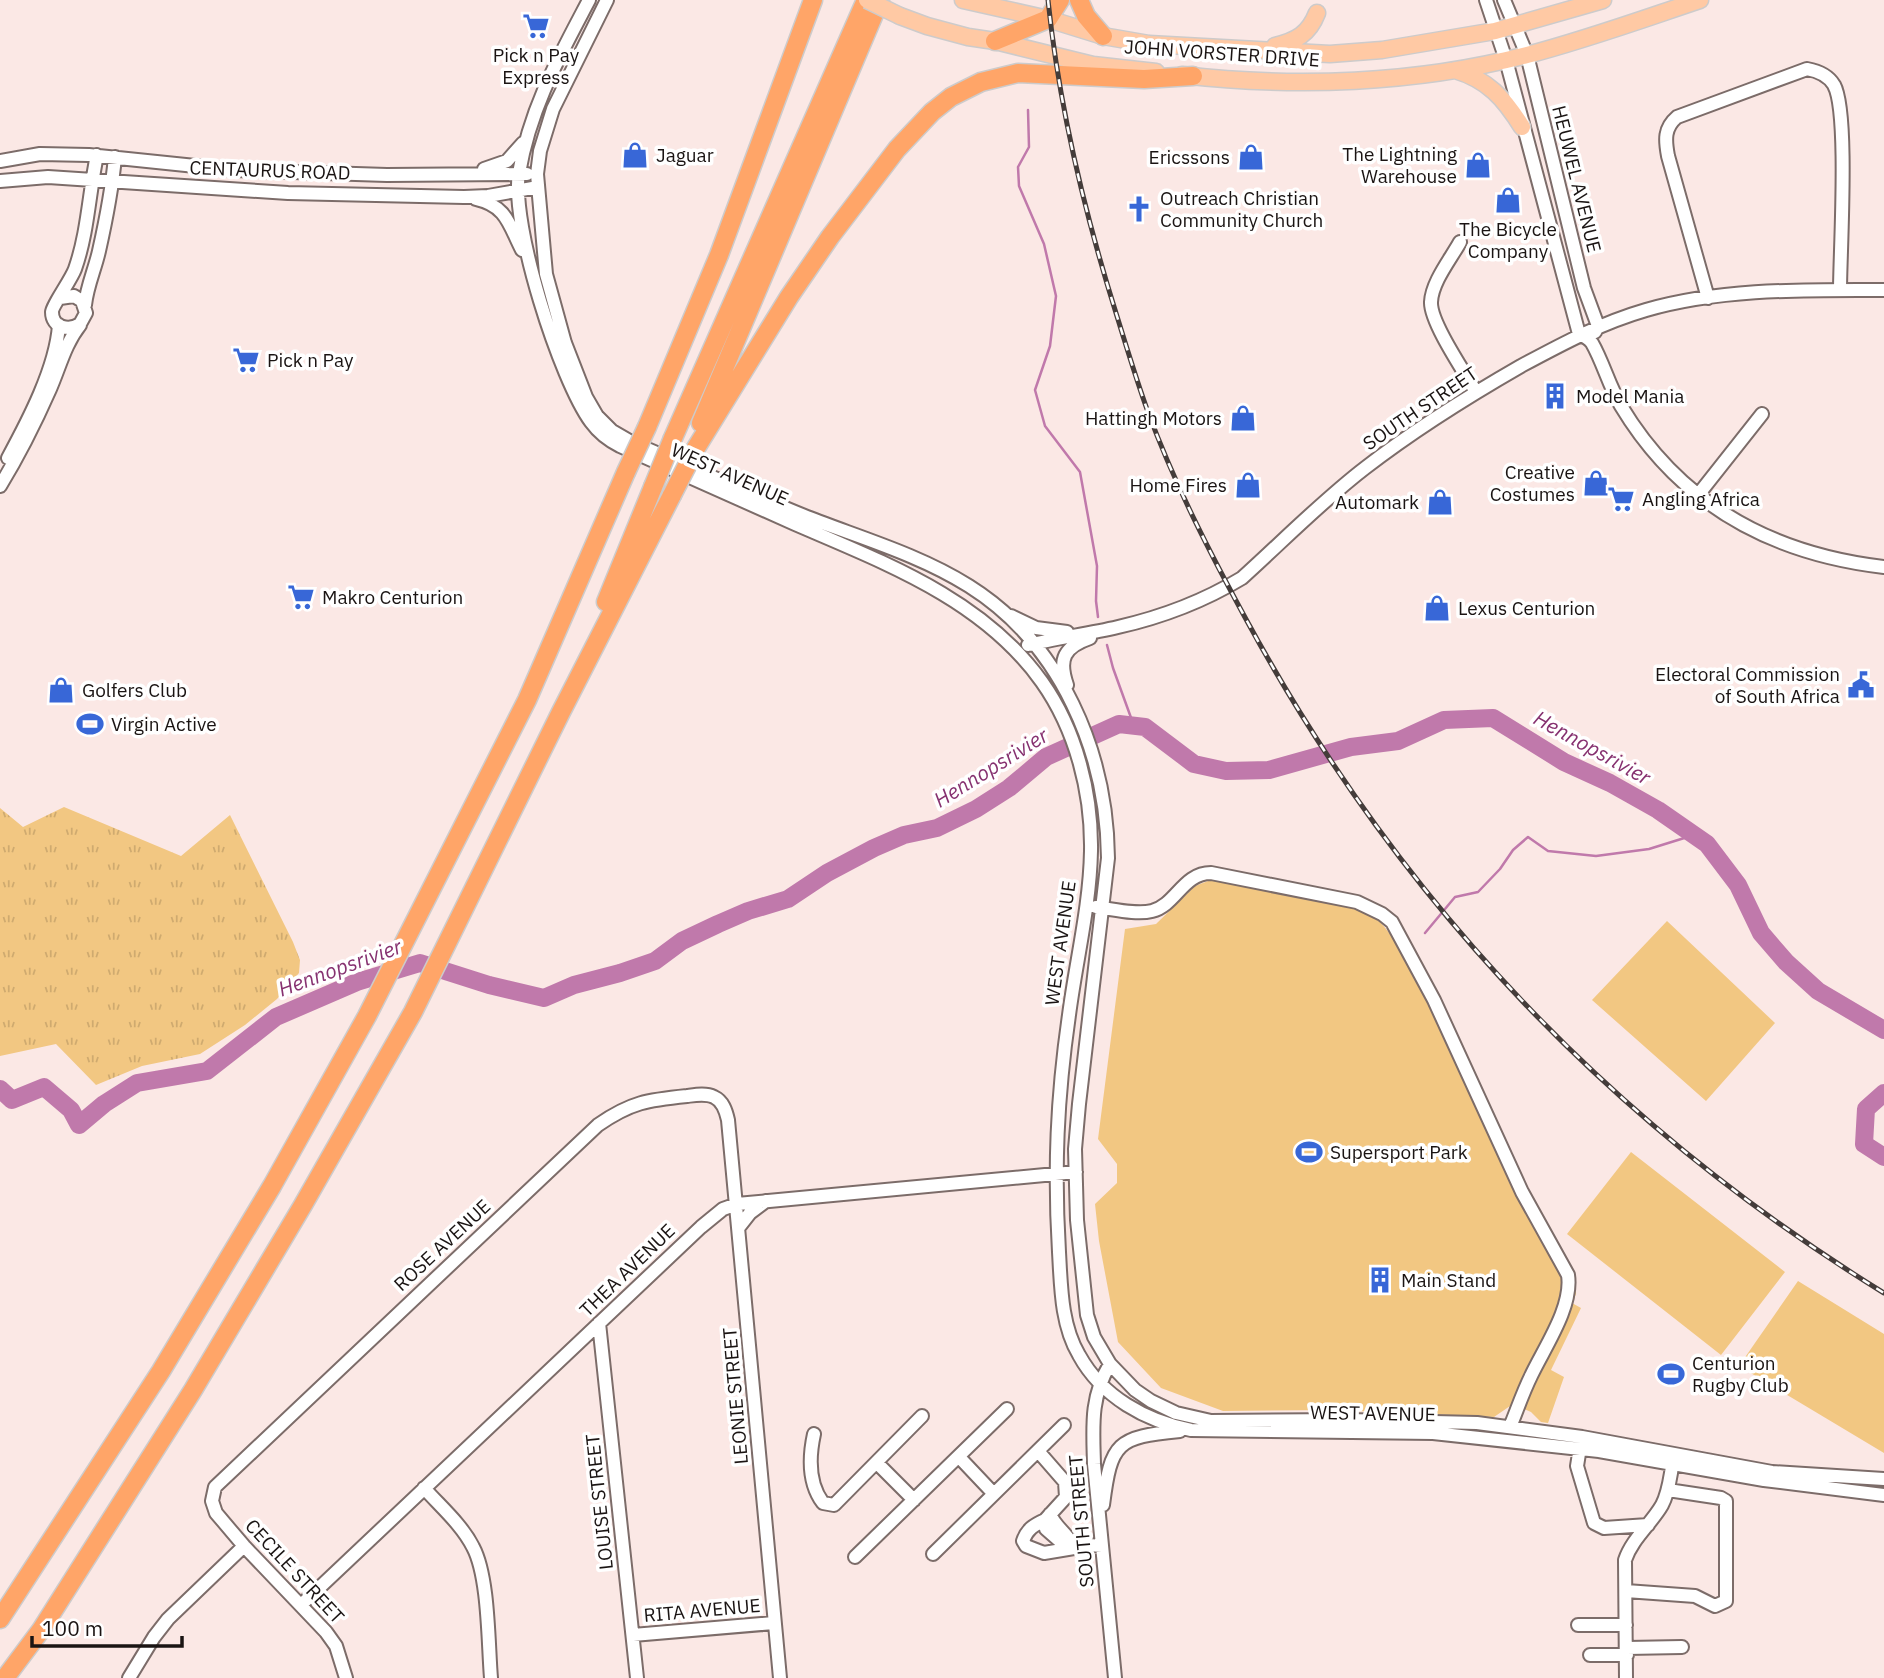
<svg xmlns="http://www.w3.org/2000/svg" width="1884" height="1678" font-family="'IBM Plex Sans',sans-serif">
<style>
.grass{fill:url(#grass-tufts)}
.pitch{fill:#f2c782}
.lines{fill:none;stroke-linecap:round;stroke-linejoin:round}
.stream{stroke:#c079ab;stroke-width:2.5}
.river{stroke:#c079ab;stroke-width:18}
.minor-casing{stroke:#7c6c69;stroke-width:16}
.major-casing{stroke:#cdcbcb;stroke-width:19}
.highway-casing{stroke:#cdcbcb;stroke-width:21}
.minor{stroke:#fff;stroke-width:12}
.major{stroke:#ffc9a4;stroke-width:16}
.highway{stroke:#ffa568;stroke-width:18}
.rail-casing{stroke:#443c3a;stroke-width:5}
.rail{stroke:#fff;stroke-width:2.5;stroke-dasharray:8;stroke-linecap:butt}
.major-bridge-casing{stroke:#cdcbcb;stroke-width:19;stroke-linecap:butt}
.highway-bridge-casing{stroke:#cdcbcb;stroke-width:21;stroke-linecap:butt}
.major-bridge{stroke:#ffc9a4;stroke-width:16}
.highway-bridge{stroke:#ffa568;stroke-width:18}
.labels{text-anchor:middle;stroke-width:7;stroke-linejoin:round;paint-order:stroke}
.street-label{font-size:19px;fill:#1a1413;stroke:#fff}
.poi-label{font-size:19px;fill:#1a1413;stroke:#fff;text-anchor:start}
.water-label{font-size:21px;font-style:italic;fill:#863170;stroke:#fff}
</style>
<defs>
<pattern id="grass-tufts" width="24" height="20" patternUnits="userSpaceOnUse" patternTransform="scale(1.75)"><rect width="24" height="20" fill="#f2c782"/><path d="M3 7l-1-3M5 7V3M7 7l1-3M15 17l-1-3M17 17v-4M19 17l1-3" fill="none" stroke="#cfaa6f"/></pattern>
</defs>
<rect width="100%" height="100%" fill="#fbe8e5"/>
<path class="grass" d="M64,807L181,856L230,815L293,942L300,960L299,973L277,999L245,1025L200,1054L142,1066L96,1085L56,1044L0,1056V808L23,827Z"/>
<path class="pitch" d="M1208,881H1224L1365,910C1381,921 1390,931 1398,949L1410,944L1465,1053L1528,1188L1571,1266L1576,1282V1294L1572,1303L1581,1308L1551,1370L1564,1377L1548,1423L1541,1422L1531,1412L1513,1404L1494,1417L1356,1411L1349,1405L1338,1406L1331,1410L1223,1411L1161,1388L1118,1342L1099,1241L1095,1204L1117,1183V1164L1098,1139L1125,929L1156,924L1195,886Z
M1667,921L1775,1023L1706,1101L1592,1000Z
M1631,1152L1785,1272L1721,1355L1567,1234Z
M1798,1281L1884,1334V1453L1739,1366Z"/>
<g class="lines">
<path class="stream" d="M1028,110L1029,147L1018,167L1019,186L1044,244L1056,296L1050,346L1035,390L1045,426L1080,472L1097,566L1096,601L1098,617
M1107,645L1113,668L1134,726
M1425,933L1455,897L1478,892L1500,869L1513,850L1528,837L1548,851L1596,856L1649,849L1694,835"/>
<path class="river" d="M0,1089L12,1100L44,1087L71,1110L79,1125L104,1104L137,1083L207,1071L276,1017L357,982L420,963L489,985L544,998L574,985L620,973L655,961L682,941L718,924L748,911L788,899L827,873L874,848L904,835L937,828L976,809L1009,788L1046,757L1119,724L1145,727L1194,764L1226,771L1269,770L1351,747L1398,741L1444,720L1493,718L1564,762L1610,783L1658,810L1707,844L1738,885L1761,933L1786,962L1818,991L1884,1030
M1884,1093L1866,1109L1864,1144L1884,1157"/>
<g class="minor-casing">
<path id="minor" d="M589,0C559,57 530,108 519,173C510,224 560,380 591,422C599,433 608,440 620,446C678,472 736,498 795,524C885,563 983,599 1042,682C1076,730 1092,793 1091,851C1090,906 1076,961 1069,1015C1057,1098 1054,1169 1059,1252C1061,1286 1061,1325 1079,1355C1102,1397 1146,1421 1191,1430L1433,1433L1599,1451L1764,1480L1884,1495
M607,0L553,109L540,151L537,174L546,274L565,343L586,397L597,416L612,431L631,442C690,467 748,493 807,517C861,538 920,555 969,586C1061,644 1107,752 1108,858L1079,1104L1075,1149L1077,1220L1087,1315L1094,1337L1110,1364L1135,1390L1151,1401L1176,1413L1211,1421L1348,1420L1477,1423L1582,1437L1772,1472L1884,1479
M1486,0L1506,60L1579,334C1584,336 1589,339 1592,343C1603,362 1609,386 1621,406C1680,504 1772,554 1884,567
M1504,0L1527,55L1584,288L1598,326L1595,332
M0,161L40,154L89,155L234,170L387,175L527,174
M484,169L507,161L523,143
M0,181L48,177L288,193L464,197L488,196L538,187
M476,199C507,206 509,225 522,250
M1460,242C1450,260 1432,282 1431,302C1430,322 1465,373 1476,392
M60,298L74,296L82,301L86,313L80,324C69,331 52,328 52,312C52,306 71,280 75,269C88,232 89,193 97,155
M1708,298L1668,156C1665,140 1664,128 1677,117L1807,69C1818,71 1828,75 1834,85C1849,112 1840,252 1840,290
M85,305C87,286 95,269 99,251C106,220 112,189 115,157
M8,458C28,421 56,368 59,325
M0,486C19,455 35,423 50,389C60,366 65,344 80,325
M1698,495L1762,414
M1011,616L1036,628L1067,632
M1028,645C1058,638 1088,634 1118,627C1162,617 1204,601 1242,578C1283,541 1322,501 1365,468C1414,430 1467,397 1521,366C1562,344 1601,323 1646,310C1723,288 1805,290 1884,290
M1067,685C1058,659 1064,647 1090,638
M1096,907C1113,909 1136,915 1152,911C1176,905 1183,873 1211,873L1357,902L1382,914L1392,922L1434,1000L1522,1192L1568,1275C1573,1307 1544,1348 1531,1376C1523,1392 1517,1410 1510,1427
M739,1227L750,1213L766,1201
M599,1323L637,1678
M1110,1364C1090,1397 1093,1427 1094,1464L1115,1678
M814,1434C809,1457 808,1483 823,1503L834,1505L922,1416
M1581,1441L1577,1466L1594,1523L1604,1528L1648,1525
M1038,1451L1065,1482L1066,1497L1045,1520L1046,1529L1062,1543L1102,1546
M959,1457L994,1494
M877,1463L914,1500
M424,1488C441,1507 462,1525 473,1547C489,1577 488,1643 491,1678
M1103,1505C1111,1442 1117,1437 1180,1431
M1050,1514C1055,1527 1066,1532 1072,1544
M1045,1520C1034,1525 1027,1529 1023,1541L1026,1546L1044,1553L1074,1548
M933,1554L1064,1425
M855,1557L1007,1409
M1626,1591L1695,1596L1715,1606L1726,1601V1501L1721,1498L1668,1490
M301,1605L701,1227L723,1209L737,1204L1076,1172
M1578,1625H1626
M633,1635L774,1623
M1627,1648L1682,1647
M1590,1655H1627
M129,1678L154,1637L168,1619L244,1546
M346,1678L336,1646L326,1632L244,1546L216,1513L212,1501L215,1487L598,1125C631,1102 648,1100 687,1096C695,1095 706,1093 714,1097C723,1101 726,1111 728,1120L780,1678
M1626,1678L1625,1560C1632,1539 1651,1524 1662,1505C1670,1490 1670,1474 1674,1457"/>
</g>
<g class="major-casing">
<path id="major" d="M963,0L1048,19L1103,36L1149,44L1330,54L1382,50L1495,31L1603,0
M900,16L927,26L968,37L995,41L1093,65L1156,72
M1275,46C1296,41 1309,34 1317,13
M1455,70C1488,80 1504,98 1522,127
M1182,75C1295,88 1415,84 1527,55C1585,40 1643,19 1700,0"/>
</g>
<g class="highway-casing">
<path id="highway" d="M1079,0L1086,16L1103,36
M995,41L1048,19L1060,0
M701,423L880,0
M647,427L719,255L813,0
M673,438L866,0
M696,448L789,297L830,237L897,149L932,112L951,97L981,82L1018,73L1144,79L1193,76
M606,602L653,487
M0,1619L161,1371L272,1186L367,1016L527,700L626,472
M5,1678L41,1630L193,1390L303,1205L413,1012L561,712L672,495"/>
</g>
<use href="#minor" class="minor"/>
<use href="#major" class="major"/>
<use href="#highway" class="highway"/>
<g class="rail-casing">
<path id="rail" d="M1048,0C1059,106 1084,211 1116,313C1126,345 1136,379 1148,412C1175,485 1210,553 1247,621C1399,901 1613,1126 1884,1293"/>
</g>
<use href="#rail" class="rail"/>
<g class="major-bridge-casing">
<path id="major-bridge" d="M867,0L900,16"/>
</g>
<g class="highway-bridge-casing">
<path id="highway-bridge" d="M626,472L647,427
M653,487L673,438
M672,495L696,448"/>
</g>
<use href="#major-bridge" class="major-bridge"/>
<use href="#highway-bridge" class="highway-bridge"/>
</g>
<defs>
<g id="supermarket-bare" transform="scale(2.1)"><path d="M-6-5.5h2.5l.6 2H6L4.5 2H-2.5L-4.4-4H-6ZM-1.5 3.2a1.3 1.3 0 1 0 .1 0ZM3 3.2a1.3 1.3 0 1 0 .1 0Z" fill="#3867d7" stroke="#fff" stroke-width="2.5" paint-order="stroke"/></g>
<g id="shop-bare" transform="scale(2.1)"><path d="M-5-2.5h2.3a2.7 3.5 0 0 1 5.4 0H5L5.5 6h-11ZM-1.5-2.5h3a1.5 2.3 0 0 0-3 0Z" fill="#3867d7" stroke="#fff" stroke-width="2.5" paint-order="stroke"/></g>
<g id="church-bare" transform="scale(2.1)"><path d="M-1.2-6h2.4v3.5h3.3v2.4h-3.3V6h-2.4V-.1h-3.3v-2.4h3.3Z" fill="#3867d7" stroke="#fff" stroke-width="2.5" paint-order="stroke"/></g>
<g id="building-bare" transform="scale(2.1)"><path d="M-4-6H4V6H1V3H-1V6H-4ZM-2.5-4.3h1.7v1.8h-1.7ZM.8-4.3h1.7v1.8H.8ZM-2.5-1h1.7V.8h-1.7ZM.8-1h1.7V.8H.8Z" fill="#3867d7" stroke="#fff" stroke-width="2.5" paint-order="stroke"/></g>
<g id="civic-bare" transform="scale(2.1)"><path d="M-.6-6.5H3V-4.5H.6V-3L4-1V1h2V6H-6V1h2V-1L-.6-3ZM-1.2 2.5V6h2.4V2.5Z" fill="#3867d7" stroke="#fff" stroke-width="2.5" paint-order="stroke"/></g>
<g id="stadium-bare" transform="scale(2.1)"><path d="M0-5a6.5 5 0 1 0 0 10a6.5 5 0 1 0 0-10ZM-3.5-1.8h7v3.6h-7Z" fill="#3867d7" stroke="#fff" stroke-width="2.5" paint-order="stroke"/></g>
</defs>
<g fill-rule="evenodd">
<use href="#supermarket-bare" x="536" y="26"/>
<use href="#shop-bare" x="635" y="155"/>
<use href="#shop-bare" x="1251" y="157"/>
<use href="#shop-bare" x="1478" y="165"/>
<use href="#shop-bare" x="1508" y="200"/>
<use href="#church-bare" x="1139" y="209"/>
<use href="#supermarket-bare" x="246" y="360"/>
<use href="#building-bare" x="1555" y="396"/>
<use href="#shop-bare" x="1243" y="418"/>
<use href="#shop-bare" x="1596" y="483"/>
<use href="#shop-bare" x="1248" y="485"/>
<use href="#supermarket-bare" x="1621" y="499"/>
<use href="#shop-bare" x="1440" y="502"/>
<use href="#supermarket-bare" x="301" y="597"/>
<use href="#shop-bare" x="1437" y="608"/>
<use href="#civic-bare" x="1861" y="685"/>
<use href="#shop-bare" x="61" y="690"/>
<use href="#stadium-bare" x="90" y="724"/>
<use href="#stadium-bare" x="1309" y="1152"/>
<use href="#building-bare" x="1380" y="1280"/>
<use href="#stadium-bare" x="1671" y="1374"/>
</g>
<g class="labels">
<g class="street-label">
<text transform="translate(1222 53) rotate(4)" y="7">JOHN VORSTER DRIVE</text>
<text transform="translate(270 170) rotate(2)" y="7">CENTAURUS ROAD</text>
<text transform="translate(1577 179) rotate(76)" y="7">HEUWEL AVENUE</text>
<text transform="translate(1420 408) rotate(-34)" y="7">SOUTH STREET</text>
<text transform="translate(730 474) rotate(24)" y="7">WEST AVENUE</text>
<text transform="translate(1060 943) rotate(-82)" y="7">WEST AVENUE</text>
<text transform="translate(442 1245) rotate(-43)" y="7">ROSE AVENUE</text>
<text transform="translate(627 1270) rotate(-44)" y="7">THEA AVENUE</text>
<text transform="translate(735 1396) rotate(-95)" y="7">LEONIE STREET</text>
<text transform="translate(1373 1413) rotate(1)" y="7">WEST AVENUE</text>
<text transform="translate(599 1502) rotate(-96)" y="7">LOUISE STREET</text>
<text transform="translate(1081 1521) rotate(-95)" y="7">SOUTH STREET</text>
<text transform="translate(295 1571) rotate(47)" y="7">CECILE STREET</text>
<text transform="translate(702 1610) rotate(-5)" y="7">RITA AVENUE</text>
</g>
<g class="poi-label">
<text x="536" y="62" text-anchor="middle">Pick n Pay<tspan x="536" dy="22">Express</tspan></text>
<text x="1457" y="161" text-anchor="end">The Lightning<tspan x="1457" dy="22">Warehouse</tspan></text>
<text x="656" y="162">Jaguar</text>
<text x="1230" y="164" text-anchor="end">Ericssons</text>
<text x="1160" y="205">Outreach Christian<tspan x="1160" dy="22">Community Church</tspan></text>
<text x="1508" y="236" text-anchor="middle">The Bicycle<tspan x="1508" dy="22">Company</tspan></text>
<text x="267" y="367">Pick n Pay</text>
<text x="1576" y="403">Model Mania</text>
<text x="1222" y="425" text-anchor="end">Hattingh Motors</text>
<text x="1575" y="479" text-anchor="end">Creative<tspan x="1575" dy="22">Costumes</tspan></text>
<text x="1227" y="492" text-anchor="end">Home Fires</text>
<text x="1642" y="506">Angling Africa</text>
<text x="1419" y="509" text-anchor="end">Automark</text>
<text x="322" y="604">Makro Centurion</text>
<text x="1458" y="615">Lexus Centurion</text>
<text x="1840" y="681" text-anchor="end">Electoral Commission<tspan x="1840" dy="22">of South Africa</tspan></text>
<text x="82" y="697">Golfers Club</text>
<text x="111" y="731">Virgin Active</text>
<text x="1330" y="1159">Supersport Park</text>
<text x="1401" y="1287">Main Stand</text>
<text x="1692" y="1370">Centurion<tspan x="1692" dy="22">Rugby Club</tspan></text>
</g>
<g class="water-label">
<text transform="translate(1592 748) rotate(29)" y="7">Hennopsrivier</text>
<text transform="translate(991 768) rotate(-32)" y="7">Hennopsrivier</text>
<text transform="translate(340 968) rotate(-20)" y="7">Hennopsrivier</text>
</g>
</g>
<path d="M32 1636v10h150v-10" fill="none" stroke="#1a1413" stroke-width="3.5"/>
<text x="42" y="1636" font-size="21" fill="#1a1413" stroke="#ffffff" stroke-width="5" paint-order="stroke">100 m</text>
</svg>
